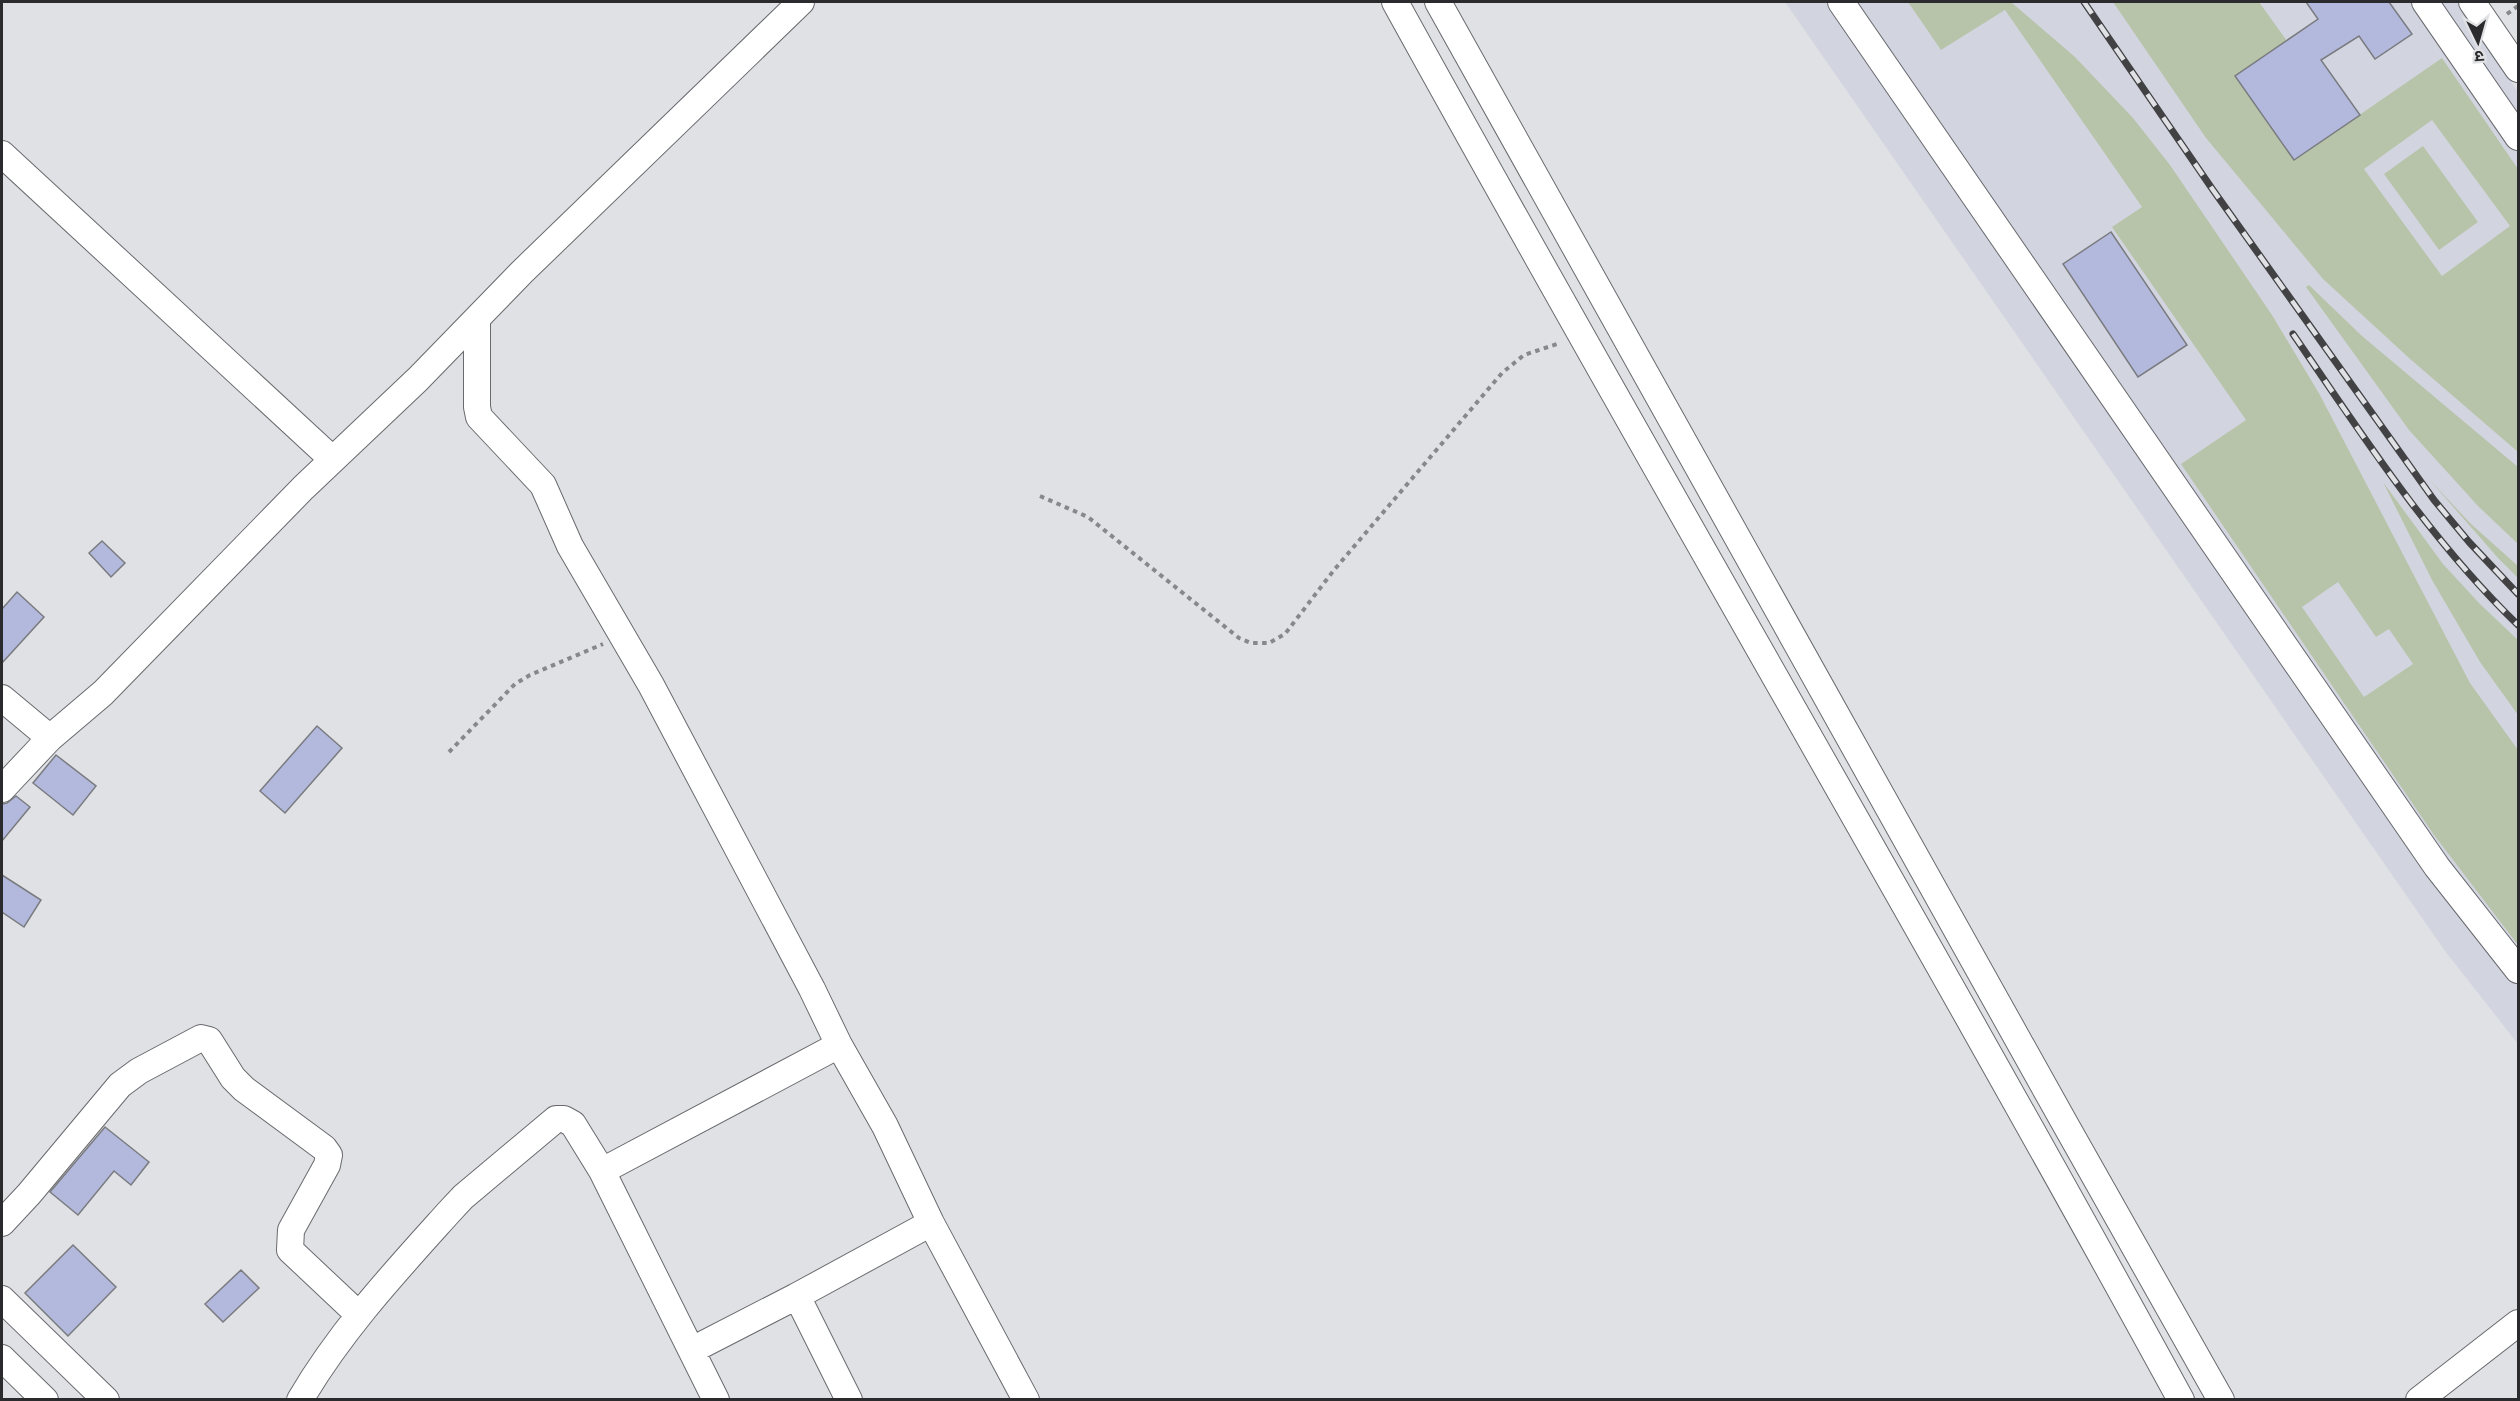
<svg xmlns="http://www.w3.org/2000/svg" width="2520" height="1401" font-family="'DM Sans','Noto Sans Devanagari',sans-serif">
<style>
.built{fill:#d2d5e0}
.green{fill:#b8c4aa;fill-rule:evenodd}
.building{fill:#b2b9dd;stroke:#7a7b7f;stroke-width:1.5}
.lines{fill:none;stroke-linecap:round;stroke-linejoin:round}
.minor-casing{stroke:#696a6e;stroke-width:28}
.path{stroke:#88888b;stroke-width:4;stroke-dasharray:4.5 4.5;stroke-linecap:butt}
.minor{stroke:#fff;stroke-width:26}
.rail-casing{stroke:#424244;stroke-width:7}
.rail{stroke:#e0e1e5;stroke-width:4.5;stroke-dasharray:14;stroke-linecap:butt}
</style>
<rect width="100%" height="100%" fill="#e0e1e5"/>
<path class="built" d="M1785,2H2457L2518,92V1044L2445,951Z"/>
<path class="green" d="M1908,2H2011L2075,57L2133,118L2170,165L2272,315L2320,395L2470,683L2518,750V945L2434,835L2181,464L2246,420L2112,227L2142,207L2005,10L1941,50ZM2338,582L2376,637L2389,629L2413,664L2364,697L2302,607Z
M2113,2H2259L2287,41L2236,77L2294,160L2442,58L2518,169V452L2409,358L2323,279L2206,138ZM2432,120L2510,226L2442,276L2364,169Z
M2423,146L2478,222L2439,250L2384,174Z
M2309,285L2362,336L2518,467V544L2478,506L2409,430L2306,287Z
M2428,478L2470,523L2518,566V578L2498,558Z
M2383,482L2443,564L2479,603L2518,640V715L2480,662L2432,580Z"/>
<path class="building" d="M2306,2H2389L2412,34L2375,59L2359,36L2321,60L2360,115L2294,160L2235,76L2318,19Z
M2111,232L2187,345L2138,377L2063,264Z
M102,541L125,563L111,577L89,553Z
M17,592L44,617L2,663V609Z
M317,726L342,748L285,813L260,791Z
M56,755L96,786L73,815L33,783Z
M16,796L30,807L2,841V804L7,803Z
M2,875L41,900L24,927L2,912Z
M105,1127L149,1162L131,1185L114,1171L78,1215L50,1192Z
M73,1245L116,1287L68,1336L25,1293Z
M241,1270L259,1288L223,1322L205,1304Z"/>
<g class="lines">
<g class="minor-casing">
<path id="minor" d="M1395,2C1653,470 1924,930 2181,1400
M1438,2L2064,1122L2221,1400
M1841,2L2437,867L2518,970
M2425,2L2518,137
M2472,2L2518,69
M2,154L332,459
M477,319V407L479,417L543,485L570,546L651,685L812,989L839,1045L885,1126L931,1223L1026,1400
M2,698L50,738
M2,789L50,738L103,693L303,488L418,379L522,272L801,2
M602,1171L839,1045
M2,1223L29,1194L120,1085L139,1071L201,1038L209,1040L233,1078L244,1089L324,1148L329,1155L327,1165L291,1230L290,1250L358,1314
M797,1296L849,1400
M2,1299L106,1400
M692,1350L797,1296L931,1223
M2,1358L45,1400
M300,1400C341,1330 395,1272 449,1212L463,1197L556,1119H564L573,1124L602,1171L716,1400
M2419,1400L2518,1323"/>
</g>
<path class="path" d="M2507,14L2518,6
M1040,496L1088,517L1239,638L1251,643H1269L1285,634L1334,570L1502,373L1524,355L1560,343
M449,752L515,684L530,675L603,644"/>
<use href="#minor" class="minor"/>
<g class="rail-casing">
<path id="rail" d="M2084,2L2213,190L2434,500L2469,542L2518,594
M2293,334C2363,436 2429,539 2518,625"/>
</g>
<use href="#rail" class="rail"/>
</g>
<rect width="2520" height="1401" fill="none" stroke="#2b2b2d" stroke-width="6"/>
<g transform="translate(2478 42) rotate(175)" stroke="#e0e1e5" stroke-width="4.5" paint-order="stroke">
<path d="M0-4.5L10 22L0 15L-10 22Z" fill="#2b2b2d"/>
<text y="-9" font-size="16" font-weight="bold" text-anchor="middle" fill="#2b2b2d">उ</text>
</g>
</svg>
